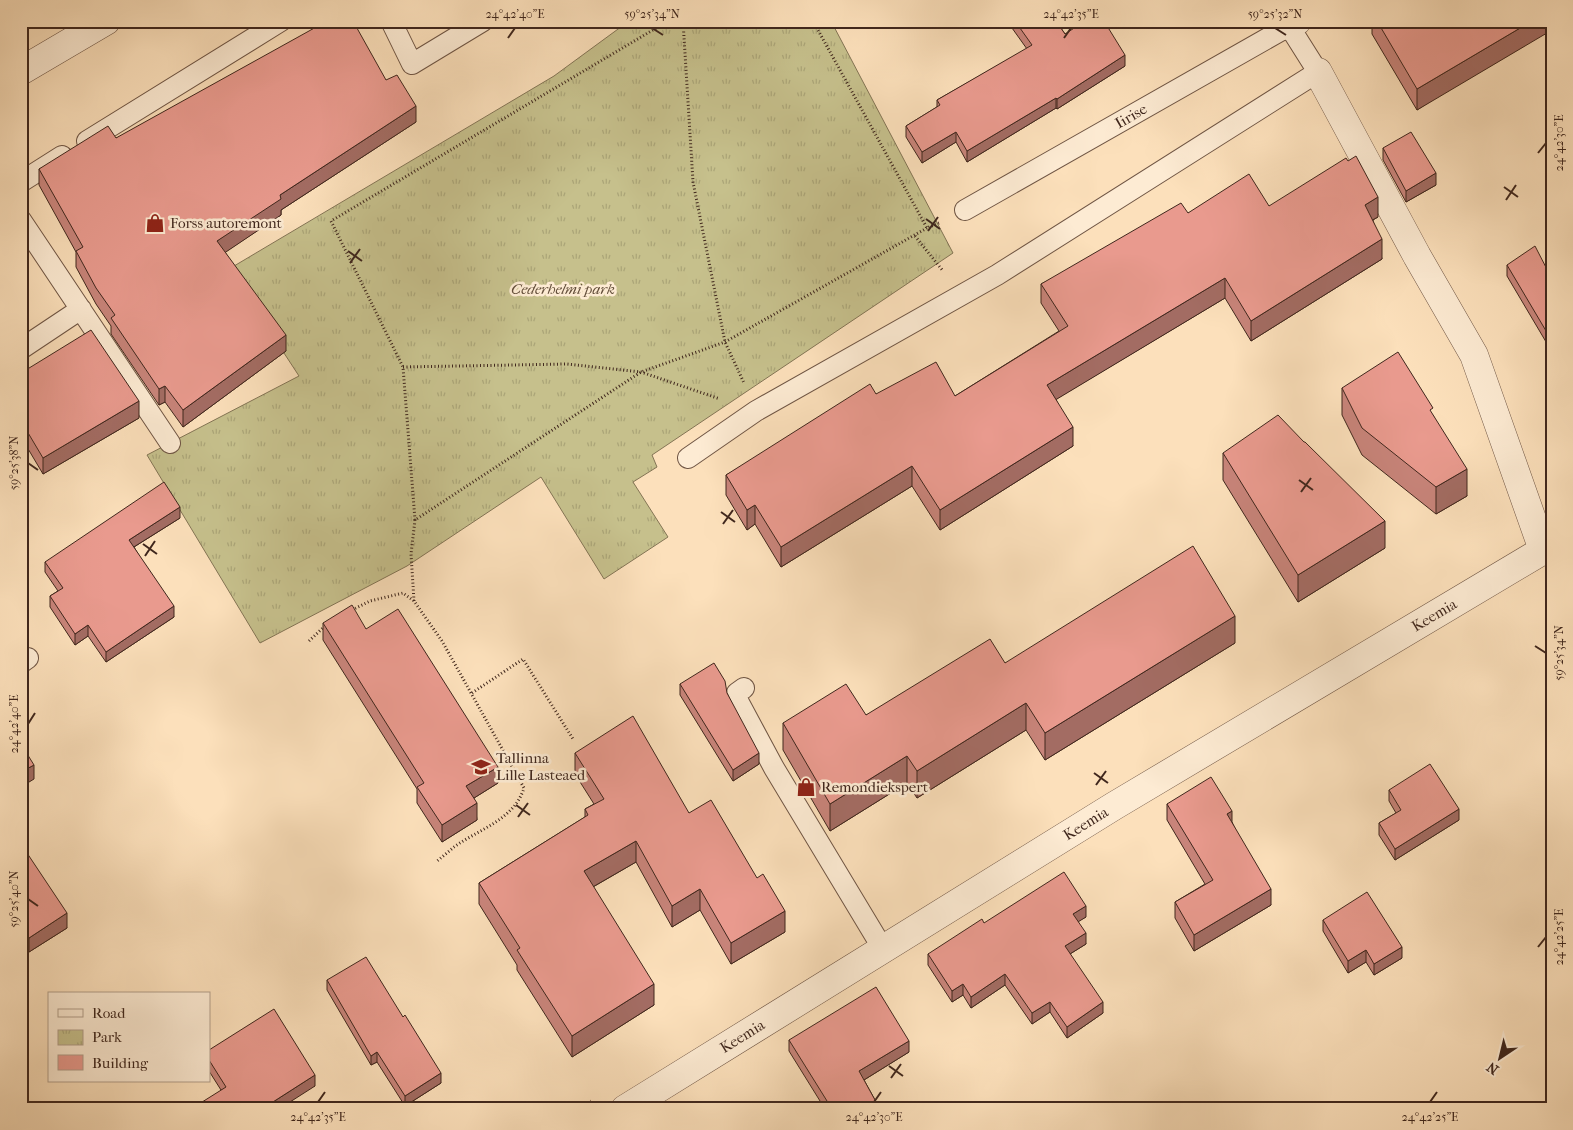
<svg xmlns="http://www.w3.org/2000/svg" width="1573" height="1130" font-family="'IM FELL French Canon',serif">
<style>
.park{fill:url(#park-tufts);stroke:#837454}
.lines{fill:none;stroke-linecap:round;stroke-linejoin:round}
.service-casing{stroke:#6f5544;stroke-width:22}
.minor-casing{stroke:#6f5544;stroke-width:29}
.path{stroke:#40271d;stroke-width:3;stroke-dasharray:1 2.5;stroke-linecap:butt}
.service{stroke:#fdebd3;stroke-width:20}
.minor{stroke:#fdebd3;stroke-width:28}
.wall{fill:#c8847a;stroke:#40271d}
.shaded-wall{fill:#a36c63;stroke:#40271d}
.building{fill:#e99a8e;stroke:#40271d}
.ticks{fill:none;stroke:#40271d;stroke-width:2}
.labels{text-anchor:middle;stroke-width:5;stroke-linejoin:round;paint-order:stroke}
.street-label{font-size:15px;fill:#40271d;stroke:#fdebd3}
.poi-label{font-size:15px;fill:#40271d;stroke:#fdebd3;text-anchor:start}
.park-label{font-size:15px;font-style:italic;fill:#624d39;stroke:#fdebd3}
.neatline{fill:none;stroke:#40271d;stroke-width:2}
.ticks-label{font-size:12px;text-anchor:middle;fill:#40271d}
</style>
<defs>
<pattern id="park-tufts" width="24" height="20" patternUnits="userSpaceOnUse" patternTransform="scale(1.25)"><rect width="24" height="20" fill="#c6c08c"/><path d="M3 7l-1-3M5 7V3M7 7l1-3M15 17l-1-3M17 17v-4M19 17l1-3" fill="none" stroke="#aba578"/></pattern>
</defs>
<rect width="100%" height="100%" fill="#fce0bb"/>
<filter id="stains"><feTurbulence type="fractalNoise" baseFrequency=".004" numOctaves="4"/><feColorMatrix values="0 0 0 0 .2 0 0 0 0 .09 0 0 0 0 .02 0 0 0 .5 -.17"/></filter>
<radialGradient id="worn" r=".72"><stop offset=".6" stop-color="#630" stop-opacity="0"/><stop offset="1" stop-color="#630" stop-opacity=".3"/></radialGradient>
<path class="park" d="M629,21H831L953,253L652,455L657,467L633,482L668,537L604,579L541,477L407,566L260,643L147,455L299,376L229,269L554,76Z"/>
<g class="lines">
<g class="service-casing">
<path id="service" d="M391,21L412,64L483,21
M87,141L281,21
M21,182L62,156
M21,220L170,443
M21,349L81,309
M688,458L756,411L997,275L1318,72L1289,26L965,210
M21,663L28,658
M744,688L737,693V699L774,768L883,949"/>
</g>
<g class="minor-casing">
<g id="minor">
<path d="M1289,26L1297,21"/>
<path d="M21,71L106,21"/>
<path d="M1318,72L1417,256L1474,355L1543,550"/>
<path id="s1" d="M625,1109L1114,806L1552,545"/>
</g>
</g>
<path class="path" d="M668,21L331,221L403,367L415,520L641,372L725,342L927,228
M683,21L693,182L725,342L744,383
M813,21L927,228L939,223
M915,236L943,271
M403,367L567,364L641,372L720,399
M414,601L411,554L415,520
M352,610L370,601L403,593L414,601L442,641L524,788C514,820 479,829 454,847C448,852 442,857 436,862
M309,641L327,624
M472,693L523,659L573,739
M579,1109L591,1101"/>
<use href="#service" class="service"/>
<use href="#minor" class="minor"/>
</g>
<path class="wall" d="M1007,21H1056L1065,34L1125,66L1057,109L1056,108L967,162L956,142L922,163L906,137V126L937,107V100L1027,49Z
M1372,21H1552L1417,110L1372,34Z
M386,80L416,122L281,210V215L225,252L286,351L183,427L165,402L159,405L111,334V326L96,304L76,267V252L39,185V169L116,138Z
M1383,148L1436,185L1406,202L1383,160Z
M1269,206L1378,217L1373,220L1382,259L1251,341L1225,298L1056,399L1073,446L940,530L912,486L781,567L755,524L747,530L726,495V475L876,394L955,396L1059,331L1041,303V284L1188,213Z
M1507,265L1552,279V352L1507,276Z
M21,373L139,418L43,474L21,437Z
M1342,388L1433,415L1467,496L1436,514L1362,455L1342,415Z
M1223,453L1385,548L1298,602L1223,480Z
M180,518L134,547L174,617L106,662L88,636L75,645L50,607V596L58,591L45,572V562Z
M323,623L366,629L498,783L474,798L477,820L442,842L417,803V789L323,640Z
M1235,643L1045,760L1026,730L917,798L907,783L830,831L783,750V723L866,715L1005,663Z
M680,684L727,693L759,764L733,781L680,695Z
M575,753L689,813L785,932L731,964L700,910L672,927L636,862L593,887L654,1005L572,1057L517,970V965L479,904V883L585,817V809L594,804L575,774Z
M1389,790L1459,820L1395,860L1379,835V823L1396,813L1389,801Z
M1167,804L1232,822L1271,905L1194,951L1175,918V902L1205,884L1167,820Z
M21,844L67,928L29,952L21,940Z
M1086,917L1078,921L1086,944L1070,954L1103,1013L1067,1038L1050,1012L1032,1024L1005,985L971,1008L963,995L952,1002L928,965V954Z
M1323,920L1402,958L1374,975L1366,962L1348,973L1323,931Z
M327,980L403,1017L441,1083L405,1106L377,1062L371,1065L327,990Z
M789,1040L909,1052L864,1080L880,1109H825L789,1051Z
M209,1050L315,1086L221,1090L209,1071Z"/>
<path class="shaded-wall" d="M1532,21H1552V30L1417,110V89Z
M1125,55V66L1057,109V99Z
M1056,98V108L967,162V151Z
M416,106V122L281,210V215L217,258V241L280,195Z
M956,132V142L922,163V152Z
M1436,173V185L1406,202V191Z
M1378,197V217L1365,224V205Z
M1382,239V259L1251,341V321Z
M1225,278V298L1047,405V385Z
M286,335V351L183,427V410Z
M165,386V402L159,405V389Z
M139,401V418L43,474V458Z
M1073,427V446L940,530V510Z
M912,466V486L781,567V547Z
M1467,469V496L1436,514V487Z
M755,505V524L747,530V510Z
M180,507V518L129,550V540Z
M1385,521V548L1298,602V575Z
M174,606V617L106,662V652Z
M1235,616V643L1045,760V733Z
M88,625V636L75,645V634Z
M1026,703V730L917,798V771Z
M759,753V764L733,781V770Z
M907,756V783L830,831V804Z
M34,765V779L21,787V772Z
M498,767V783L466,803V786Z
M477,803V820L442,842V825Z
M1459,809V820L1395,860V849Z
M1232,811V828L1227,814Z
M636,841V862L584,892V871Z
M700,889V910L672,927V906Z
M1271,889V905L1194,951V935Z
M1086,906V917L1073,925V914Z
M785,911V932L731,964V943Z
M67,913V928L29,952V938Z
M1086,933V944L1065,957V946Z
M1402,947V958L1374,975V964Z
M1366,950V962L1348,973V961Z
M1005,974V985L971,1008V997Z
M654,984V1005L572,1057V1036Z
M963,984V995L952,1002V991Z
M1050,1002V1012L1032,1024V1013Z
M1103,1002V1013L1067,1038V1027Z
M909,1041V1052L859,1083V1071Z
M377,1052V1062L371,1065V1056Z
M441,1073V1083L405,1106V1096Z
M315,1075V1086L279,1109H262Z"/>
<path class="building" d="M327,21H353L386,80L397,75L416,106L280,195L281,199L217,241L286,335L183,410L165,386L159,389L111,318L115,315L96,288L76,251L83,247L39,169L108,126L116,138Z
M1015,21H1056L1065,34L1085,21H1104L1125,55L1057,99L1056,98L967,151L956,132L922,152L906,126L940,105L937,100L1032,45Z
M1377,21H1532L1417,89Z
M1411,132L1436,173L1406,191L1383,148Z
M1356,156L1378,197L1365,205L1382,239L1251,321L1225,278L1047,385L1073,427L940,510L912,466L781,547L755,505L747,510L726,475L870,384L876,394L936,362L955,396L1068,326L1041,284L1181,203L1188,213L1249,174L1269,206L1346,158L1348,161Z
M1535,246L1552,279V341L1507,265Z
M91,330L139,401L43,458L21,421V373Z
M1398,352L1433,408L1430,410L1467,469L1436,487L1362,428L1342,388Z
M1278,415L1304,442H1305L1385,521L1298,575L1223,453Z
M164,482L180,507L129,540L174,606L106,652L88,625L75,634L50,596L63,588L45,562Z
M1193,546L1235,616L1045,733L1026,703L917,771L907,756L830,804L783,723L846,684L866,715L990,639L1005,663Z
M352,605L366,629L398,609L498,767L466,786L477,803L442,825L417,787L424,783L323,623Z
M714,663L725,681L727,693L759,753L733,770L680,684Z
M633,716L689,813L711,800L757,878L763,874L785,911L731,943L700,889L672,906L636,841L584,871L654,984L572,1036L517,950L520,948L479,883L588,815L585,809L604,799L575,753Z
M21,744L34,765L21,772Z
M1430,764L1459,809L1395,849L1379,823L1401,810L1389,790Z
M1211,777L1232,811L1227,814L1271,889L1194,935L1175,902L1213,880L1167,804Z
M21,844L67,913L29,938L21,925Z
M1064,872L1086,906L1073,914L1086,933L1065,946L1103,1002L1067,1027L1050,1002L1032,1013L1005,974L971,997L963,984L952,991L928,954L982,919L984,923Z
M1367,892L1402,947L1374,964L1366,950L1348,961L1323,920Z
M366,957L403,1017L405,1015L441,1073L405,1096L377,1052L371,1056L327,980Z
M876,987L909,1041L859,1071L880,1109H832L789,1040Z
M274,1009L315,1075L262,1109H191L226,1087L209,1060V1050Z"/>
<path class="ticks" d="M652,28L663,35M1275,28L1286,35M508,38L515,28M1064,38L1071,28M1538,153L1546,143M1504,187L1518,197M1506,200L1516,185M926,219L940,229M928,231L938,217M348,251L362,261M350,263L360,249M28,463L38,470M1299,480L1313,490M1301,492L1311,478M721,512L735,522M723,524L733,510M143,544L157,554M145,556L155,541M1535,646L1546,653M28,724L35,713M1094,773L1108,783M1096,785L1106,771M516,805L530,815M518,817L528,803M28,899L38,906M1538,947L1546,937M889,1066L903,1076M891,1078L901,1064M318,1102L325,1092M874,1102L881,1092M1430,1102L1437,1092"/>
<defs>
<g id="shop-bare" transform="scale(1.5)"><path d="M-5-2.5h2.3a2.7 3.5 0 0 1 5.4 0H5L5.5 6h-11ZM-1.5-2.5h3a1.5 2.3 0 0 0-3 0Z" fill="#8f2418" stroke="#fdebd3" stroke-width="2.5" paint-order="stroke"/></g>
<g id="school-bare" transform="scale(1.5)"><path d="M0-5L7-2L0 1L-7-2ZM-4 1L0 2.5L4 1V4Q0 6-4 4Z" fill="#8f2418" stroke="#fdebd3" stroke-width="2.5" paint-order="stroke"/></g>
</defs>
<g fill-rule="evenodd">
<use href="#shop-bare" x="155" y="223"/>
<use href="#school-bare" x="481" y="767"/>
<use href="#shop-bare" x="806" y="787"/>
</g>
<g class="labels">
<g class="street-label">
<text transform="translate(1131 116) rotate(-30)" y="5">Iirise</text>
<text dy="5" stroke="none"><textPath href="#s1" startOffset="948">Keemia</textPath></text>
<text dy="5" stroke="none"><textPath href="#s1" startOffset="542">Keemia</textPath></text>
<text dy="5" stroke="none"><textPath href="#s1" startOffset="138">Keemia</textPath></text>
</g>
<g class="poi-label">
<text x="170" y="228">Forss autoremont</text>
<text x="496" y="763">Tallinna<tspan x="496" dy="17">Lille Lasteaed</tspan></text>
<text x="821" y="792">Remondiekspert</text>
</g>
<g class="park-label">
<text x="563" y="294">Cederhelmi park</text>
</g>
</g>
<rect width="1573" height="1130" fill="none" stroke="#fce0bb" stroke-width="55"/>
<rect x="48" y="992" width="162" height="90" fill="#fdebd3" stroke="#b19d8a"/>
<rect x="58" y="1009" width="25" height="8" fill="#fdebd3" stroke="#b19d8a"/>
<text x="92" y="1018" font-size="15" fill="#40271d">Road</text>
<rect x="58" y="1030" width="25" height="15" fill="url(#park-tufts)" stroke="#b19d8a"/>
<text x="92" y="1042" font-size="15" fill="#40271d">Park</text>
<rect x="58" y="1055" width="25" height="15" fill="#e99a8e" stroke="#b19d8a"/>
<text x="92" y="1068" font-size="15" fill="#40271d">Building</text>
<g transform="translate(1500 1058) rotate(215)" stroke="#fdebd3" stroke-width="4" paint-order="stroke">
<path d="M0-4L9 19L0 12L-9 19Z" fill="#40271d"/>
<text y="-8" font-size="14" font-weight="bold" text-anchor="middle" fill="#40271d">N</text>
</g>
<rect x="28" y="28" width="1518" height="1074" class="neatline"/>
<g class="ticks-label">
<text x="515" y="18">24°42'40"E</text>
<text x="652" y="18">59°25'34"N</text>
<text x="1071" y="18">24°42'35"E</text>
<text x="1275" y="18">59°25'32"N</text>
<text transform="translate(1559 143) rotate(-90)" y="4">24°42'30"E</text>
<text transform="translate(14 463) rotate(-90)" y="4">59°25'38"N</text>
<text transform="translate(1559 653) rotate(-90)" y="4">59°25'34"N</text>
<text transform="translate(14 724) rotate(-90)" y="4">24°42'40"E</text>
<text transform="translate(14 899) rotate(-90)" y="4">59°25'40"N</text>
<text transform="translate(1559 937) rotate(-90)" y="4">24°42'25"E</text>
<text x="318" y="1121">24°42'35"E</text>
<text x="874" y="1121">24°42'30"E</text>
<text x="1430" y="1121">24°42'25"E</text>
</g>
<rect width="100%" height="100%" filter="url(#stains)"/>
<rect width="100%" height="100%" fill="url(#worn)"/>
</svg>
